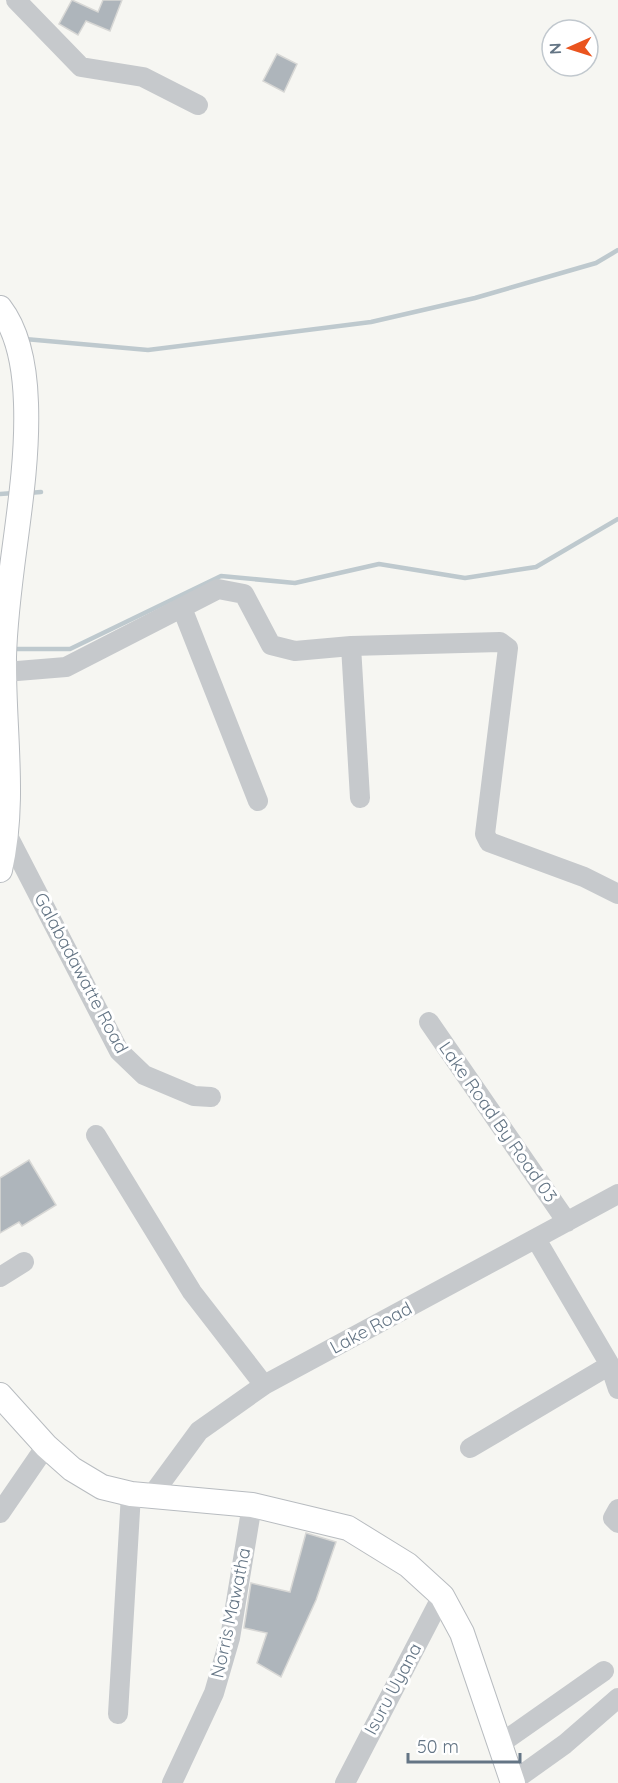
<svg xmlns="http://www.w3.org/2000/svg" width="618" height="1783" font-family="Quicksand,sans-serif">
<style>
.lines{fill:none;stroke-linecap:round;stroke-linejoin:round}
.stream{stroke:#bec9ce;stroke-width:4.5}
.building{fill:#aeb5bb;stroke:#d7d7d5;stroke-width:1.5}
.major-casing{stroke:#b8bcc0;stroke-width:26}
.minor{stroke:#c6c9cc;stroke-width:20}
.major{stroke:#fff;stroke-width:24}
.labels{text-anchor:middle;stroke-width:6;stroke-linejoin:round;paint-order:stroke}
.street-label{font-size:18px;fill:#647585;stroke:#fff}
</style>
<rect width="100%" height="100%" fill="#f6f6f2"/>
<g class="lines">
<path class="stream" d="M25,339L148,350L371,322L475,298L596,263L618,250
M28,493L41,492
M0,494L14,493
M12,649H70L221,576L295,583L379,564L465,578L536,567L618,519"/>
</g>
<path class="building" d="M72,0L98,12L103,0H122L110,31L86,21L78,35L59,24Z
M277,54L297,64L284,92L263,81Z
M29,1160L56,1205L22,1226L19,1222L0,1233V1178Z
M306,1533L336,1542L316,1600L281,1677L257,1663L267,1633L244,1628L251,1583L290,1592Z"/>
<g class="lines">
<g class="major-casing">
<path id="major" d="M0,308C20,334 25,371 26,403C29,488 6,573 4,657C3,728 16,801 0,870
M0,1395L46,1446L72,1469L102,1487L131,1494L252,1505L348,1528L408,1565L442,1596L462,1633L513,1783"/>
</g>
<path class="minor" d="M16,0L81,67L143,77L198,105
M182,608L258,801
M351,646L360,798
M5,672L66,667L218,589L244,594L271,645L295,651L351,646L500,642L508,648L485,834L489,842L584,877L618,894
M8,836L119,1051L144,1075L194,1096L211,1097
M429,1022L567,1222
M96,1135L192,1292L264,1385
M536,1239L610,1365L618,1389
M0,1277L24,1262
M470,1448L610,1365
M152,1495L199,1431L264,1385L618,1194
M618,1509L613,1518L618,1523
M0,1513L46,1446
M118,1714L131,1494
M500,1744L604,1671
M512,1782L565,1744L618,1698
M172,1783L214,1693L230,1638L252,1505
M345,1783L442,1596"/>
<use href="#major" class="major"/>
</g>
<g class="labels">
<g class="street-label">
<text transform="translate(81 973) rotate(62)" y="6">Galabadawatte Road</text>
<text transform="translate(498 1122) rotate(55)" y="6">Lake Road By Road 03</text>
<text transform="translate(371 1328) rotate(-28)" y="6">Lake Road</text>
<text transform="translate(231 1613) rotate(-78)" y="6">Norris Mawatha</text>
<text transform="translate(393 1689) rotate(-62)" y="6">Isuru Uyana</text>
</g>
</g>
<g transform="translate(570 48) rotate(267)"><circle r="28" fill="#ffffff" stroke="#c1c8ce" stroke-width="1.5"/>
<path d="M0-4.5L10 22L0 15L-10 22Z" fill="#ea541e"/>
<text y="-9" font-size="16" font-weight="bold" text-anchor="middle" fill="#647585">N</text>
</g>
<path d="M408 1753v9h112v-9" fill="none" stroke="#647585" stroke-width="3"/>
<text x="417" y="1753" font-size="18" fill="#647585" stroke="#ffffff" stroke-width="4.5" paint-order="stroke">50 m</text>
</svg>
